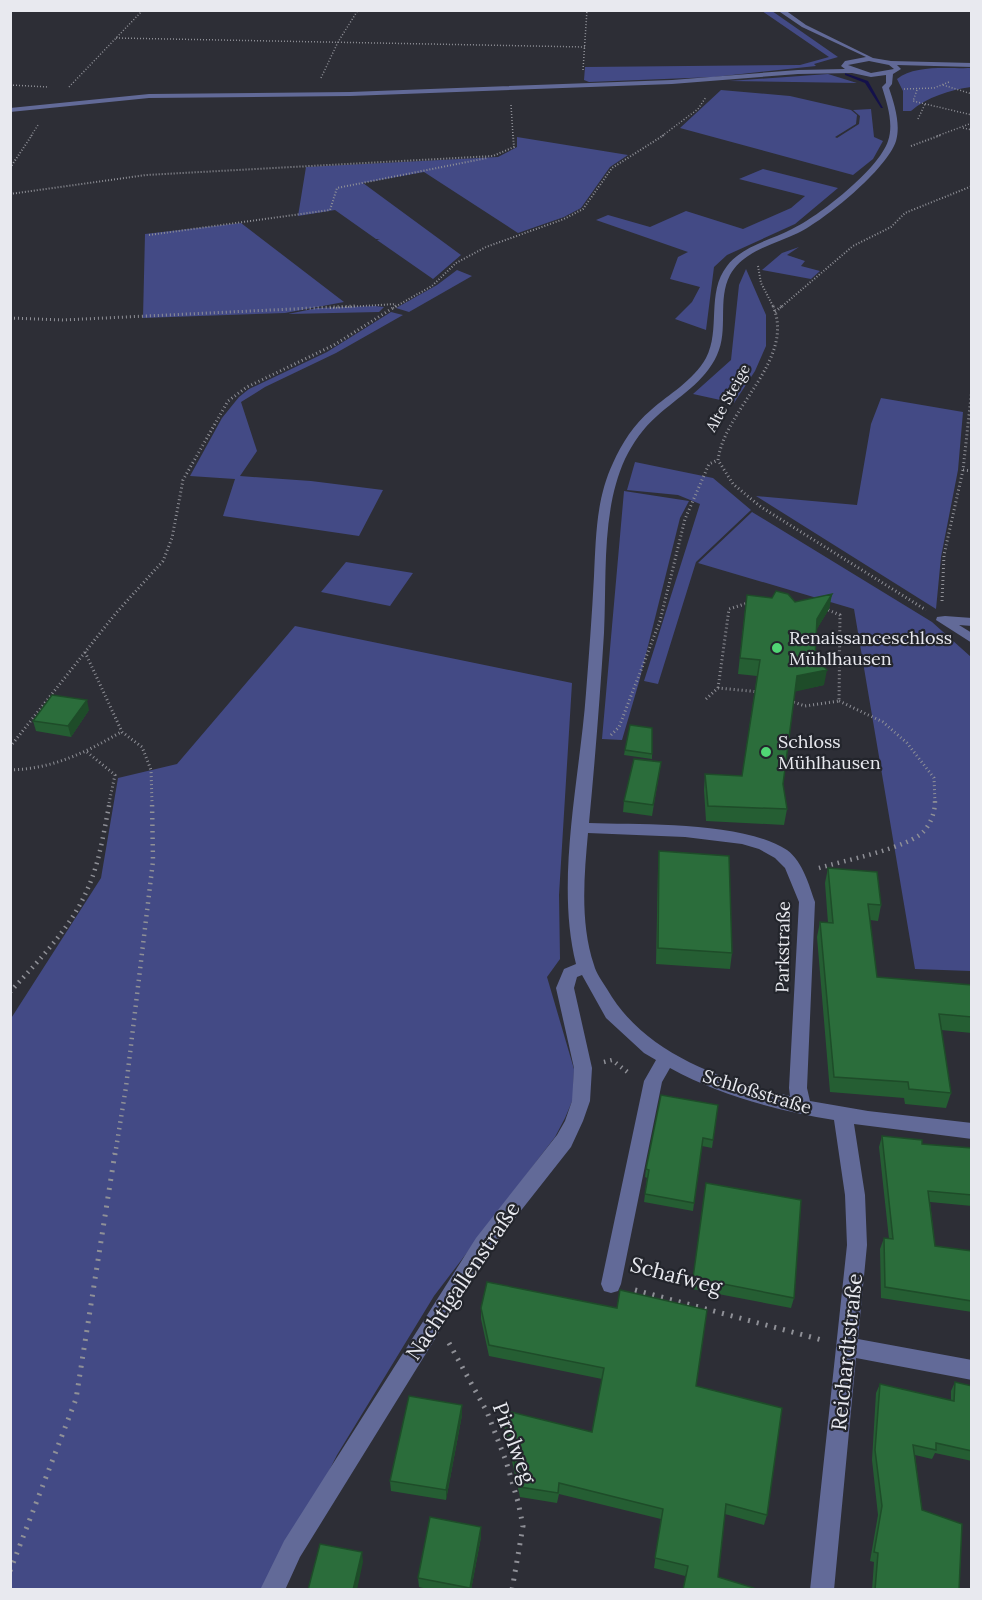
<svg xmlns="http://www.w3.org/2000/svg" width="982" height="1600" font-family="Lora,serif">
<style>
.green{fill:#434a85}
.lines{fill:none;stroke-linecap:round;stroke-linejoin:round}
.stream{fill:#14114b;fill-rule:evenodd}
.path-far4{stroke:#8f9097;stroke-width:1.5;stroke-dasharray:1 2;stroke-linecap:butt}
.path-far3{stroke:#8f9097;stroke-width:2;stroke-dasharray:1 2;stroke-linecap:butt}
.path-far2{stroke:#8f9097;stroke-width:3;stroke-dasharray:1 3;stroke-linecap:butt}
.path-far1{stroke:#8f9097;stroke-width:4.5;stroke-dasharray:1.5 5;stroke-linecap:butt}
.path{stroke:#8f9097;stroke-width:5;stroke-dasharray:2 7;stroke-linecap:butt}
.minor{fill:#626a98;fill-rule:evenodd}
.wall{fill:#255e33}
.shaded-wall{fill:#1e4c29}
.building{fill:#2b6d3b;stroke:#1e4c29;stroke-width:1.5}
.poi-dot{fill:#50d674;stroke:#23252c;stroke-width:2}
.labels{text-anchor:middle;stroke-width:4.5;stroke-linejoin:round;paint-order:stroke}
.far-street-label{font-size:15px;fill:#e8e9ef;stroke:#23252c}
.poi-label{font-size:18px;fill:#e8e9ef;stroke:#23252c;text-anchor:start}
.street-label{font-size:18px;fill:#e8e9ef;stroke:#23252c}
.near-street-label{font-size:21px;fill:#e8e9ef;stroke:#23252c}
</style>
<rect width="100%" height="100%" fill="#2d2e36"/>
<path class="green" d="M762,11H772L838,57L814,64L816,66L714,77L589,82L584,80L585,67L800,65L829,57Z
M971,68V87C950,90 927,97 911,111H903V91L897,79C915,64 950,69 971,68Z
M828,74L857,83L729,81Z
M721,90L790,96L851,110L857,115L856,124L835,137L837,138L859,124L860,116L853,110L871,109L874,137L883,141L873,159L853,175L680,128Z
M517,137L628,155L610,167L581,208L564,217L518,233L424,172L363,183L461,255L433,279L377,240L380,239H376L335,210L298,216L306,167L498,157L517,147Z
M763,169L838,188L795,224L727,255L714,267L706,330L675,319L692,302L700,287L670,279L678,257L688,252L596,220L608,215L650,227L686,211L743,229L791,208L805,196L739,179Z
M241,223L344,302L285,313L143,318L145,234Z
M799,247L787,255L805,261L801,266L820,271L811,279L762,270L782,253Z
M746,269L766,315V346L755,371L734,403L693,394L731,360L739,285Z
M457,270L472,276L409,312L396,308L437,285Z
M375,306L384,307L379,312L288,314L317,308Z
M391,312L403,315L336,353L265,387L241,402L257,451L240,476L311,481L383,490L359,536L223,516L235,479L190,476L222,418L239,397L249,389L327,352Z
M881,398L963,412L958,470L941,557L936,609L756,496L857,505L871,424Z
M635,462L713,478L751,510L696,562L658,684L644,681L700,504L678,495L627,490Z
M624,491L689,501L680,518L639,682L622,740L602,739Z
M752,512L932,622L971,657V971L915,969L854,609L698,563Z
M346,562L413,573L390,606L321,592Z
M295,626L572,683L559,895L560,959L547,977L574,1069L573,1099L565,1118L555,1137L434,1296L337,1455L269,1589H11L10,1020L101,878L118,778L177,764Z"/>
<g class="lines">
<path class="stream" d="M845,73L868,81L883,108H881L865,83L845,75Z"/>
<path class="path-far4" d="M116,38L585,47
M583,70L587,10
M321,78L338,42L358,10
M10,85L49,87
M943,85L972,94
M69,87L143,10
M904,89L934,88L949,82
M917,90L913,101L972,115
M511,105L513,136
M918,119L925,104
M963,128L972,130
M31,136L38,125
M662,136L698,109L706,97
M937,136L972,123"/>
<path class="path-far3" d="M911,146L941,135
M10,168L32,135
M10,194L146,175L493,156L514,147L513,135
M149,235L330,210L337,188L487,158
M758,266L761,283L774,308
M330,308L396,304
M393,308L432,286L456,263L486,247L564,219L583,209L612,168L664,135
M780,308L853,246L891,227L905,213L972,186"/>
<path class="path-far2" d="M773,306C796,360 725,408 718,460L733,484L761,507L926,610
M775,312L782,306
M10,318L63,320L355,306
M963,470L972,471
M942,601L944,555L963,470L972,388
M85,652L122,732L142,747L151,770L152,803
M718,688L729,609L751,602
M706,699L718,688L760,692
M790,701L805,706L839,701L840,615L826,609
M839,701L883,722L907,743L934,778L935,803
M611,735L619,727L660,621L685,519L709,464L718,460
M10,747L116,613L163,561L172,538L183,480L228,401L247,387L334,345L396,306
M87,752L115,775L109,803
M10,770C52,769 85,753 121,732"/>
<path class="path-far1" d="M819,868C842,861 909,848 924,831C931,823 935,812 935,801
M10,992C39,960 71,928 88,888C100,861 104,830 110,801
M604,1062L612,1060L630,1074
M115,1155L126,1087L153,861L152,801"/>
<path class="path" d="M635,1290L822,1340
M449,1343L487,1412L506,1461L518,1502L523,1526L512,1590
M10,1571L76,1399L115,1153"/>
<path class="minor" d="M777,10H785L806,25L873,58L891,61L972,63V67L897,65L901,69L893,74L892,84L889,88C894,103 901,124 896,141C887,169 825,220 798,233C775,244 743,251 730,275C717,300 729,330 717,355C705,382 678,397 657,416C643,428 633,443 625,459C601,512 607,576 604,633C600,697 595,760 589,823C641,825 743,821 787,850C803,862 809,885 815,902L807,1088L810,1101L868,1111L972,1123V1139L854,1124L865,1195L867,1245L858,1339L972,1360V1380L856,1358L834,1590H810L847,1245L845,1195L834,1120C779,1111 721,1096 670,1068L662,1082L621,1284L618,1291L611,1293L604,1291L601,1284L644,1081L656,1060L644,1053L606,1018L582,975L577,977L574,988L592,1068L590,1101L583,1121L571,1147L490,1250L300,1557L285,1590H260L284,1541L476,1238L557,1135L565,1121L572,1101L574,1068L556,988L564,969L576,964C555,881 580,777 586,693C589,654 592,615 594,576C596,537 596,499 613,463C622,443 634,424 651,410C669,394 693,381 706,358C721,330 706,293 727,266C742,246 771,240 792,229C818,217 879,169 888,141C894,124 887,103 882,87L886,83V75L871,77L852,73L798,74L672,84L350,96L149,98L10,112V108L149,94L350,92L672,80L798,70L845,69L841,66L845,61L866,57L802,27ZM869,61L889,65L894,69L871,73L848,65ZM588,833L685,837L742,844L759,849L775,858L785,868L799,902L789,1088L790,1096C722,1080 644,1054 607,989C602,981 596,973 594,965C580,923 584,877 588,833Z
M945,616L972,618V626L959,625L972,633V643L936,620L937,617Z"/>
</g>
<path class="wall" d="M832,594L829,609L816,630L815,657L824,685L795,691L783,784L787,809L784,825L706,821L704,790L705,774L742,776L757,676L738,674L745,610L795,602Z
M89,710L71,737L36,731L33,721Z
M625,750L652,754V759L624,755Z
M661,762L652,816L623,812L624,801Z
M659,851L732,953L730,969L656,964L658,867Z
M828,868L881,905L878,921L870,920L877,977L972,985V1033L941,1030L951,1093L946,1108L905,1104L904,1098L830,1092L817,937L820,922L828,923L825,883Z
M718,1105L712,1148L702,1146L693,1211L644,1202L647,1178L645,1177L646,1169Z
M882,1136L922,1144L972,1148V1206L930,1202L935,1246L972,1251V1312L881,1298L880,1249L884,1238L889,1239L879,1147Z
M706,1183L794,1298L791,1308L692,1289Z
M481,1308L696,1386L767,1515L764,1525L725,1514L685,1576L654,1568L661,1519L559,1494L557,1503L520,1497L503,1421V1410L592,1432L602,1379L489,1356L481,1319Z
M955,1382L972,1386V1461L935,1453L932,1459L915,1455L922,1510L959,1590H872L874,1562L870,1561L878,1515L872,1460L876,1393L880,1384L951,1400V1391Z
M462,1405V1415L446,1500L391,1491L390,1481Z
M481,1527V1537L471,1590H431L419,1587L418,1578Z"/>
<path class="shaded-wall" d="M832,594L829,609L814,634L817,619Z
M827,670L824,685L794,692L797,676Z
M87,700L89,710L71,737L68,726Z
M462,1405V1415L446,1500V1490Z
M481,1527V1537L471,1590H470Z
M362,1552L363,1562L357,1590H353Z"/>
<path class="building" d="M776,591L788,594L795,602L832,594L817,619L815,657L827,670L797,676L783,784L787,809L708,806L705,774L742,776L760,660L740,658L747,595L772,598Z
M52,695L87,700L68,726L33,721Z
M630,725L652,728V754L625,750Z
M634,759L661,762L653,805L624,801Z
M659,851L729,856L732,953L658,948Z
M828,868L877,872L881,905L868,904L877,977L972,985V1017L939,1014L951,1093L909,1089L908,1082L834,1077L820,922L833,923Z
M661,1095L718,1105L713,1140L703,1138L694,1203L645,1194L649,1170L646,1169Z
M882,1136L922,1140V1144L972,1148V1195L928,1191L935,1246L972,1251V1301L885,1287L884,1238L893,1239Z
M706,1183L801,1200L794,1298L693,1278Z
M487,1282L617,1308L620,1290L707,1310L696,1386L782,1408L767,1515L726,1504L718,1577L754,1588V1590H683L688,1566L655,1558L663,1509L559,1483L558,1493L520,1487L503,1410L592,1432L604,1368L489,1345L481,1308Z
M955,1382L972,1386V1451L936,1443V1450L913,1445L922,1510L962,1524L959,1590H875L878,1553L874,1552L882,1506L875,1450L880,1384L954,1401Z
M409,1396L462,1405L446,1490L390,1481Z
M430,1517L481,1527L470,1588L418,1578Z
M320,1544L362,1552L353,1590H308Z"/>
<g class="poi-dot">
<circle cx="777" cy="648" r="6"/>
<circle cx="766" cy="752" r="6"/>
</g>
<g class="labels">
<g class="far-street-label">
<text transform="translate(728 398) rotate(-61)" y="5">Alte Steige</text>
</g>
<g class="poi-label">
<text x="789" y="644">Renaissanceschloss<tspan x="789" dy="21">Mühlhausen</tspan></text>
<text x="778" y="748">Schloss<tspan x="778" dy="21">Mühlhausen</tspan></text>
</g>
<g class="street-label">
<text transform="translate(783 947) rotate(-89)" y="6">Parkstraße</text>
<text transform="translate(757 1092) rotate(17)" y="6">Schloßstraße</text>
</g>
<g class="near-street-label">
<text transform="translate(676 1276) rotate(15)" y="7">Schafweg</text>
<text transform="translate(463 1281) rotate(-56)" y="7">Nachtigallenstraße</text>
<text transform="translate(847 1352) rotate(-84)" y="7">Reichardtstraße</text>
<text transform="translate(514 1443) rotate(69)" y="7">Pirolweg</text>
</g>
</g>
<rect width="982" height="1600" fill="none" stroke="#e8e9ef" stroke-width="24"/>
</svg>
